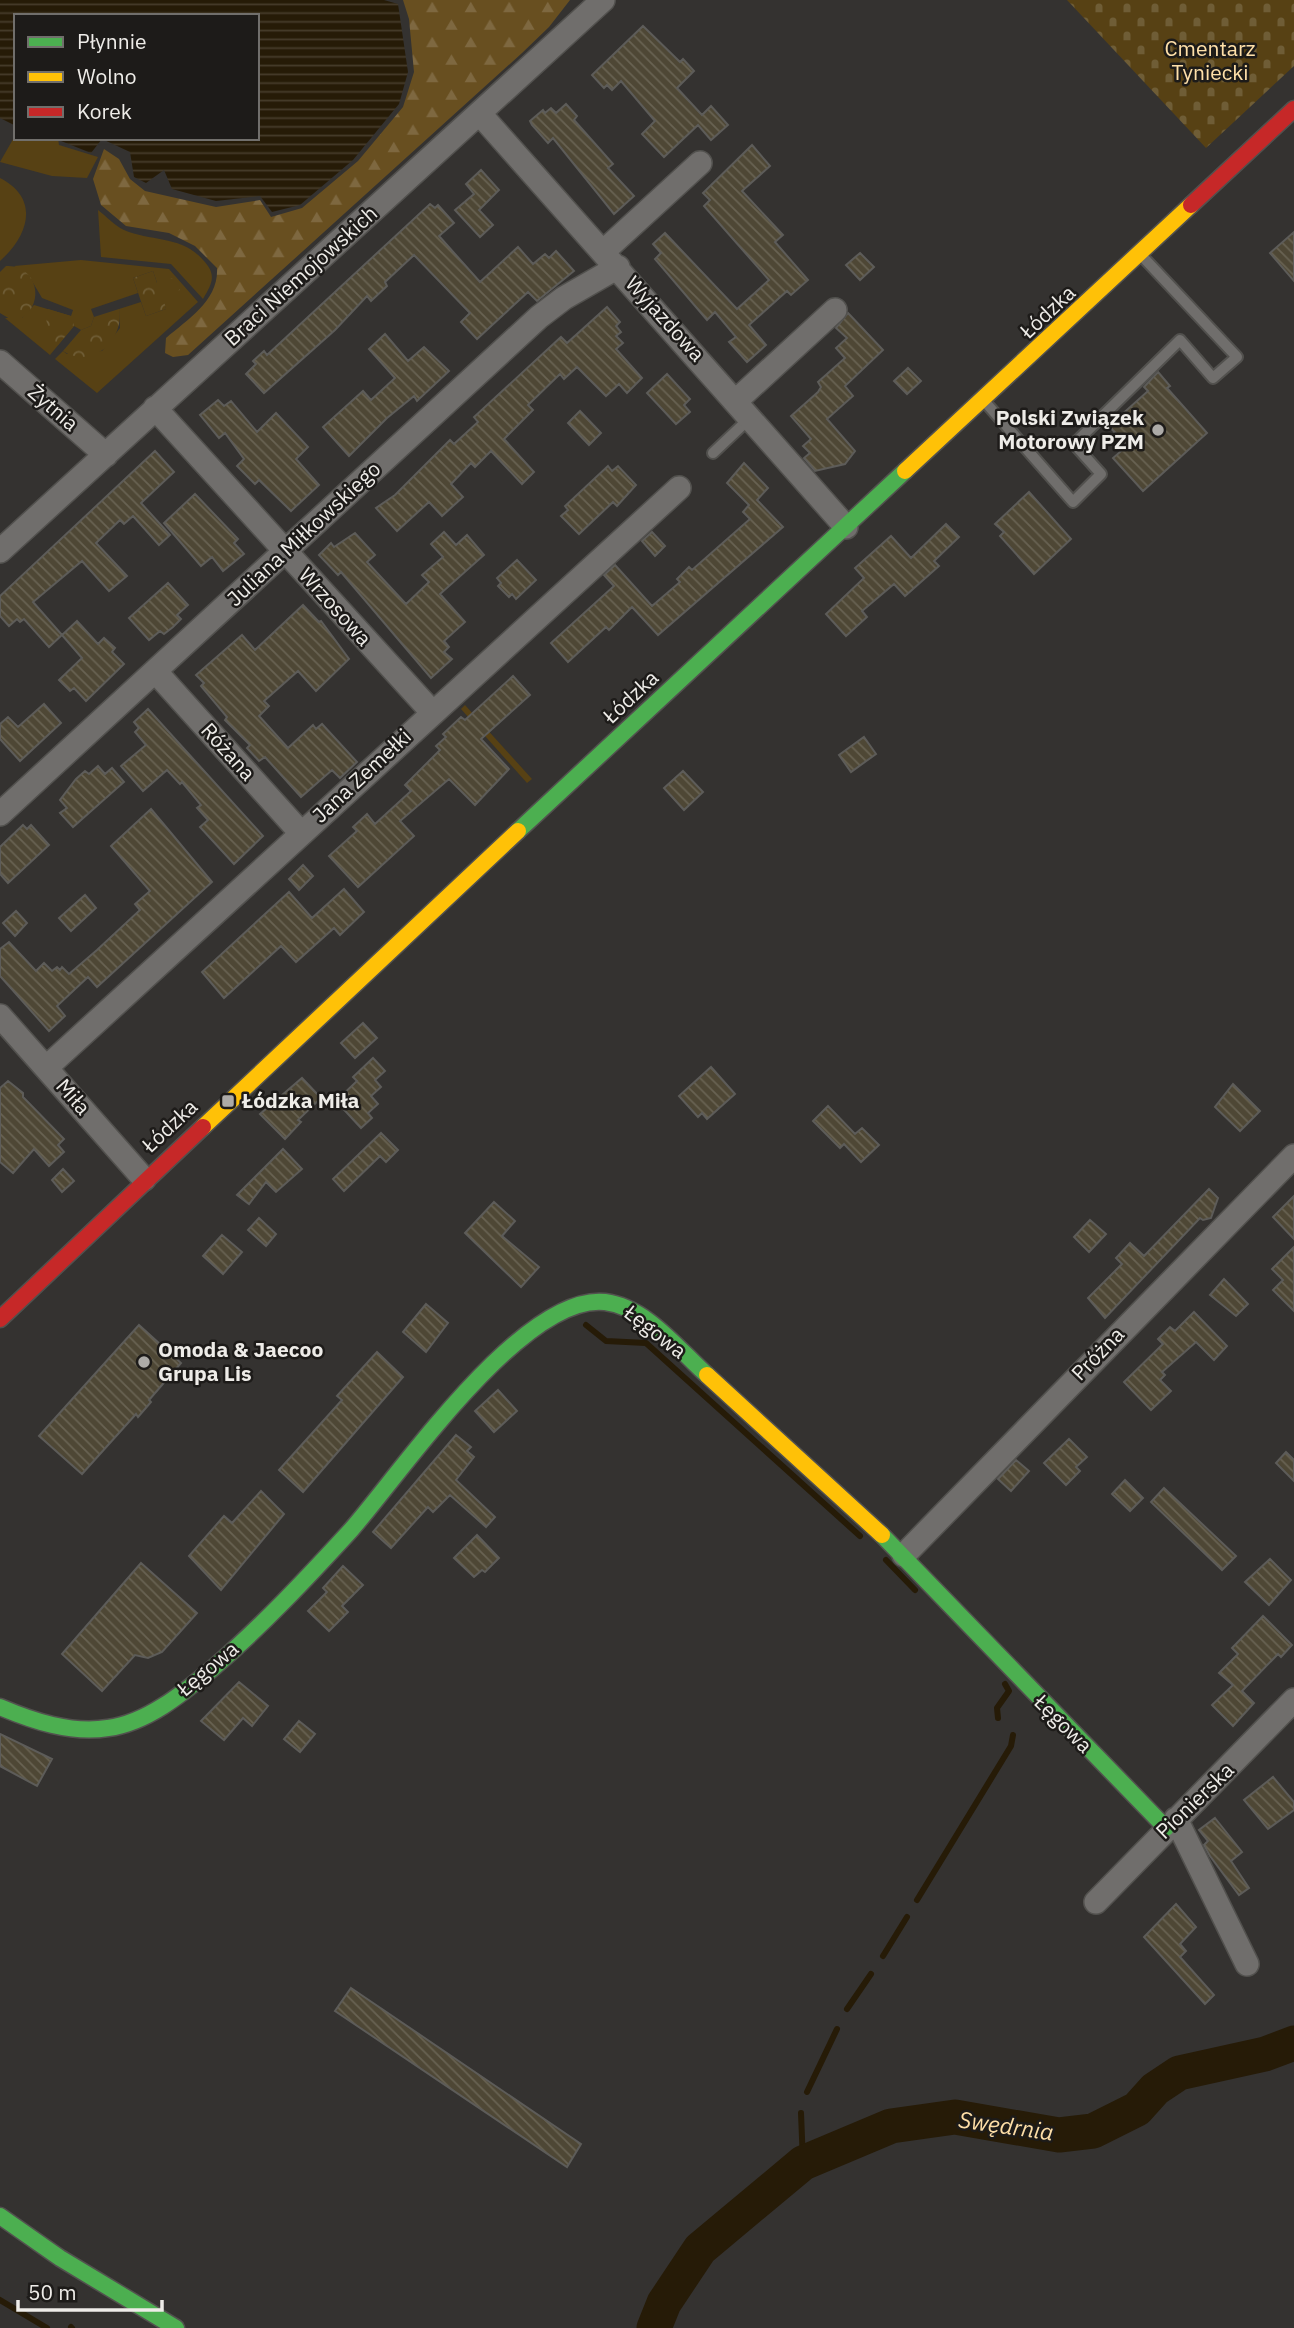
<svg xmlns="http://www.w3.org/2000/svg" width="1294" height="2328" font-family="'IBM Plex Sans',sans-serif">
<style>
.grass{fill:#574114}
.forest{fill:url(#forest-firs)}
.cemetery{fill:url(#cemetery-stones)}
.park{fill:url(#park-crowns)}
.water{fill:url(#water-rules)}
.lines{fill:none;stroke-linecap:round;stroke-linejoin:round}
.stream{stroke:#261b07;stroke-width:6}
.river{stroke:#261b07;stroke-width:35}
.building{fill:url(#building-back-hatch);stroke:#5d5c59;stroke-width:2}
.lane-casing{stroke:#52514e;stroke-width:14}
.street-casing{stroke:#52514e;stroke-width:26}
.fast-casing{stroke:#52514e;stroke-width:19}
.slow-casing{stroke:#52514e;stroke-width:19}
.jam-casing{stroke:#52514e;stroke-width:19}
.lane{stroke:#706e6c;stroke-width:10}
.street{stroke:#706e6c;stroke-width:23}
.fast{stroke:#4caf50;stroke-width:16}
.slow{stroke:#ffc107;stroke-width:16}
.jam{stroke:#c62828;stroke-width:16}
.poi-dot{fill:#adaba8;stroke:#1d1b19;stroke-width:2.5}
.labels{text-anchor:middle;stroke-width:5;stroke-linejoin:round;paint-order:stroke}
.park-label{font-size:21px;fill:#ffe0a9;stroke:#1d1b19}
.street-label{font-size:21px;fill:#eeece8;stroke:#1d1b19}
.poi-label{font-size:21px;font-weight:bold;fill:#eeece8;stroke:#1d1b19;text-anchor:start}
.water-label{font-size:23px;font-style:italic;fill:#fddea7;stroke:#1d1b19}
</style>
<defs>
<pattern id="forest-firs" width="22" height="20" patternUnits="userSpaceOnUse" patternTransform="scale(1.75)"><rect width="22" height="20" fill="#684f20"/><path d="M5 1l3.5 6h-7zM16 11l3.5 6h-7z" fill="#7e6840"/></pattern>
<pattern id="cemetery-stones" width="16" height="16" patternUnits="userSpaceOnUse" patternTransform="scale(1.75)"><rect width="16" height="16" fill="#574114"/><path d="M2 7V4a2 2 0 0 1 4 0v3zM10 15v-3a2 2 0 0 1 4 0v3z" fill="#6f5d36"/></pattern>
<pattern id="park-crowns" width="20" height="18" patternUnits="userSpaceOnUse" patternTransform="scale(1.75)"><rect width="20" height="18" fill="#574114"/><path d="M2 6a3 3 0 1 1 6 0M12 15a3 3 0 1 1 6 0" fill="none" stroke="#6f5d36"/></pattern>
<pattern id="water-rules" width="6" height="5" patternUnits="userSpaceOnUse" patternTransform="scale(1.75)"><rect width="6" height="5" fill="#261b07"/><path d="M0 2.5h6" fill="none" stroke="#463c2b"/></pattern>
<pattern id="building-back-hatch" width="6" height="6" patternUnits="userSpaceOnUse" patternTransform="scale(1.75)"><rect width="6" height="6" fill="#4e4735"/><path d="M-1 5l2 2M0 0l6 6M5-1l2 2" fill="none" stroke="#686252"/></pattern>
</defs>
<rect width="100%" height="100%" fill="#343230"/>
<path class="grass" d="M16,134V138H58L59,145L98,157L87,178L52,176L0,162Z
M0,178C41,199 28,236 0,261Z
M98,210C106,216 115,226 124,230C152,242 182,235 204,261C217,275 212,284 203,299L171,264L101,257Z
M81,260L169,269L198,302L97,393L55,359L63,351L67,354L102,351L120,328L119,309L141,302L146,316L166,309L153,271L133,278L138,293L91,309L94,317L91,326L81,330L74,326L50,355L5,318H22L34,305L71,316L73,310L42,298L29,276L14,266Z
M465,705L532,779L527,783L461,709Z"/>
<path class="forest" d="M403,0H570L549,27L522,53L188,355L173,357L165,353L166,338C188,319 219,300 217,268L195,246L169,233L126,226L101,205L93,179L104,149L119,159L130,179L145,191L216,207L260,200L271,217L302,208L358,161L403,107L414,72L409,19Z"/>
<path class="cemetery" d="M1067,0H1294V66L1206,148Z"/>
<path class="park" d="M6,266C36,264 46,302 22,318L10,319L0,313V272Z
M153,271L157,283L176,277L180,290L163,296L166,309L146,316L133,278Z
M48,309L71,316L74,326L58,345C48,334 44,324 48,309Z
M119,309C125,340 92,370 63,351L81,330L91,326L94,317Z"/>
<path class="water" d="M0,0H384L398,4L408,72L399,104L353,160L300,205L272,212L260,196L216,201L172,189L164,170L146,183L134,177L130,152L102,139L91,153L61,141V138H257V16H16V126L0,118Z"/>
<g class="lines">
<path class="stream" d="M586,1325L606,1341L646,1343L860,1536
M886,1560L915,1590
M998,1718L997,1708L1009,1691L1005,1684
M917,1900L1011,1746L1013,1735
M883,1956L907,1917
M847,2009L871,1974
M807,2092L837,2029
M801,2113L803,2163
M0,2300L47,2328
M71,2327L72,2328"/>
<path class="river" d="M654,2328L664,2303L700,2249L803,2163L891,2126L955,2117L1059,2135L1093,2131L1137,2109L1155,2089L1179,2073L1265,2054L1294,2043"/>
</g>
<path class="building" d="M643,26L680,62L683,59L694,71L677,88L702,115L711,106L728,125L711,140L698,125L664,157L642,134L655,121L621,81L612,90L607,85L604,88L592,75Z
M566,104L577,116L574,120L613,164L608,168L634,196L614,214L553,138L548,143L532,125L530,121L543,110L545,113L551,108L556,113Z
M752,145L770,166L742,191L783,235L775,242L808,280L791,295L787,291L749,325L766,345L747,362L729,342L736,337L715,312L707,320L655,259L661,253L653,244L665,233L737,309L769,280L704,206L710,200L703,193Z
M481,170L499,190L479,210L493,225L480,237L455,210L474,194L466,184Z
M430,204L435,208L438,205L454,223L439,236L480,282L518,247L533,264L545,254L549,258L556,251L574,271L537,301L528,292L477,339L461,322L470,313L414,255L385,282L387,286L371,301L367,296L335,330L264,393L246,374L256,364L253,361L264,351L267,355Z
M1294,232V281L1270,253Z
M860,253L874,267L860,280L846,265Z
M607,307L620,322L616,326L621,332L616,336L623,343L616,349L642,378L627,393L619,384L606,396L577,367L564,379L560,374L528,405L533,410L504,439L534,472L522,484L491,451L475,467L471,463L451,484L463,497L442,516L429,502L397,531L376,508L395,495L450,440L454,444L478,422L474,417L561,337L567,343Z
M848,313L883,350L845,386L853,396L827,419L855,451L845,464L815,471L804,458L810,453L803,446L811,439L791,416L818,392L821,387L818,382L845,358L836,348L847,338L836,328Z
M385,334L408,361L424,347L449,371L417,401L414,396L387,418L349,456L323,427L363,391L371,400L395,378L369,349Z
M908,368L921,381L907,394L894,381Z
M1158,372L1170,386L1167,388L1207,433L1143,491L1113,458L1127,446L1109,426L1148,391L1144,387Z
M667,374L690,399L684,405L690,412L676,424L647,393Z
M218,400L224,406L231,401L257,432L276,413L308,447L296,459L319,485L291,511L259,480L255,484L237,466L244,459L225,433L219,438L200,415Z
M580,411L601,433L589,445L568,423Z
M155,451L174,472L141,503L170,535L159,545L133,516L124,524L120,520L96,543L127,576L109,591L82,561L33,602L62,635L49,647L24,619L20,622L17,619L9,626L0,616V596Z
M744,463L768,488L757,500L783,527L658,635L632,607L609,630L606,627L568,662L551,643L614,586L604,575L615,565L652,606L680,582L677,579L689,567L692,570L750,519L743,512L749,505L727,483Z
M608,466L612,471L618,466L636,485L617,506L613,502L579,534L561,516L568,510L565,506Z
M1029,492L1071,539L1034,574L1000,536L1004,532L995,524Z
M195,494L238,539L234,543L244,554L223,571L212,557L201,566L164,523Z
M946,524L959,537L934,561L939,566L905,596L894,584L862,611L867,617L846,636L826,614L864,578L855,568L891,536L911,558Z
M444,532L456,545L467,535L484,555L440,594L465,622L444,641L449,647L444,652L452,659L431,678L341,572L338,575L319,555L331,543L334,547L355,533L375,555L367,562L406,604L429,582L422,575L443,557L431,544Z
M652,532L665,546L655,556L642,541Z
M517,560L536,580L516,599L512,594L509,597L498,586L501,583L497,578Z
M168,583L188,605L177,615L181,619L173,627L164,634L160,631L149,640L129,618Z
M303,605L319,622L321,621L349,659L316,691L298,671L264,701L269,706L259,716L288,748L313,725L316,729L322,724L357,762L340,778L332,770L301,797L265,757L259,761L247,748L250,745L225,720L227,717L201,686L204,683L196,675L242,635L255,650Z
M77,621L98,644L104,638L115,648L112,652L124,664L86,701L74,688L70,691L59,680L82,658L62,635Z
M513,676L530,695L481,739L509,769L475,805L449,779L400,821L414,836L358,887L329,856L357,831L353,827L367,814L375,824L411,791L405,785L440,750L436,746L446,737L443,734L461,717L465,720Z
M44,704L61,723L20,761L0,739V724L8,717L18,727Z
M148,709L263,836L234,864L200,827L208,820L197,808L201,805L182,782L180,784L167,770L143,791L121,766L146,745L135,732L139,728L134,722Z
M864,737L876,754L851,772L839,755Z
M98,766L105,774L112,768L124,782L73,827L60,813L67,808L60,800L76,779L85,771L89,774Z
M683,771L703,792L684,810L664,788Z
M151,809L212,882L97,987L88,977L57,1006L65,1016L49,1031L0,976V949L9,942L36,971L44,963L52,971L57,967L60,970L62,967L69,974L97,950L140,910L135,904L150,891L111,846Z
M23,825L27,829L31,825L49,845L8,883L0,874V847Z
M303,865L313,876L299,890L289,879Z
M344,889L364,912L340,935L334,928L296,962L281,946L224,998L202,972L289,892L312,918Z
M85,895L96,908L71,931L59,918Z
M16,911L27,923L15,936L3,923Z
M363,1023L377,1038L355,1058L341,1043Z
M373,1058L385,1071L375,1080L381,1087L371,1096L378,1104L368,1113L372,1118L361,1128L336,1101L357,1081L353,1077Z
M711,1067L735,1094L707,1119L702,1113L698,1117L679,1096Z
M302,1078L321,1098L298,1120L301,1122L285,1139L260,1114Z
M8,1081L23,1093V1097L64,1139L58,1145L64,1152L49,1166L34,1149L13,1173L0,1162V1088Z
M1233,1084L1260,1111L1240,1131L1215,1107Z
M828,1106L855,1134L862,1128L879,1145L861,1162L844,1144L840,1148L813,1121Z
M381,1133L398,1150L386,1162L380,1156L344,1191L333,1179Z
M283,1149L302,1169L276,1192L266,1182L249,1204L237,1195Z
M63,1169L74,1181L62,1192L52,1180Z
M1209,1189L1218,1198L1211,1218L1203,1220L1200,1218L1105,1318L1088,1298L1122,1264L1116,1258L1130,1243L1144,1256Z
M1294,1196V1239L1273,1217Z
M494,1202L515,1221L502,1236L539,1267L521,1287L465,1233Z
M259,1218L276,1234L266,1246L248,1230Z
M1090,1220L1106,1234L1089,1252L1074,1237Z
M222,1235L242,1252L223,1274L203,1256Z
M1294,1247V1311L1273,1290L1283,1280L1272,1269Z
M1224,1279L1248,1304L1236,1316L1210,1295Z
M426,1304L448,1323L426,1352L403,1332Z
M1194,1312L1227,1346L1214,1360L1196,1342L1162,1372L1165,1375L1160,1380L1171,1391L1151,1410L1124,1382L1163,1344L1158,1339L1170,1327L1175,1331Z
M139,1325L181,1363L149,1400L151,1402L138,1417L136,1414L82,1474L39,1436Z
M377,1352L403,1377L303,1492L279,1470L342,1400L337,1396Z
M498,1390L517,1411L494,1432L475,1411Z
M456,1435L471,1447L467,1451L474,1457L456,1480L495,1517L486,1527L450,1495L433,1512L428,1507L391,1548L373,1532Z
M1069,1439L1087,1457L1076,1467L1080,1471L1066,1485L1044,1463Z
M1286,1452L1294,1460V1481L1276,1463Z
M1016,1460L1029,1471L1011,1491L998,1479Z
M1125,1480L1143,1498L1130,1511L1112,1494Z
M1164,1488L1236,1556L1222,1570L1151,1502Z
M261,1491L284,1514L221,1590L189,1556L224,1516L232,1523Z
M477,1535L499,1558L485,1572L482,1570L474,1577L454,1558Z
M1270,1559L1291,1580L1269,1605L1245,1582Z
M141,1563L197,1613L162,1652L148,1658L135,1655L102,1691L62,1654Z
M343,1566L363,1585L342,1606L348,1612L329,1631L308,1611L327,1592L323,1588Z
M1263,1616L1292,1645L1281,1657L1278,1654L1242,1691L1254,1703L1233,1726L1212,1705L1233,1685L1219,1673L1238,1654L1232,1648Z
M239,1682L268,1706L252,1726L243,1718L224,1740L201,1721Z
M299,1721L315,1734L300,1752L284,1739Z
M0,1734L52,1759L37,1786L0,1766Z
M1273,1777L1294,1802V1810L1268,1829L1244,1800Z
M1215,1818L1242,1852L1231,1861L1249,1888L1239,1895L1210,1856L1204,1845L1208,1841L1199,1830Z
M1176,1904L1196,1927L1180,1944L1186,1951L1180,1957L1214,1995L1205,2004L1144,1937Z
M351,1988L581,2144L567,2167L335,2011Z"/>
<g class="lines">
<g class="lane-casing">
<path id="lane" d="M986,403L1073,502L1101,474L1074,444L1180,340L1213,378L1237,357L1142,256
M713,453L751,417"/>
</g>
<g class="street-casing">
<path id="street" d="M480,114L846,527
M604,251L700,163
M0,362L106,455
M737,400L835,310
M155,408L432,712
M0,551L603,0
M155,671L301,833
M0,814L539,317L564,298L618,267
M0,1016L144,1179
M47,1067L679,488
M904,1555L1294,1156
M1176,1819L1247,1964
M1096,1902L1294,1700"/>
</g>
<g class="fast-casing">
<path id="fast" d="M518,831L905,471
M882,1535L1166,1828
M0,1707C33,1721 71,1734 108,1728C147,1723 183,1693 212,1669C262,1626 307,1578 351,1530C401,1473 523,1293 605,1302C646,1307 678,1349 707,1375
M0,2216L60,2258L176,2328"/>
</g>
<g class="slow-casing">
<path id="slow" d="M905,471L1191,205
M203,1127L518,831
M707,1375L882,1535"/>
</g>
<g class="jam-casing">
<path id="jam" d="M1191,205L1294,109
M0,1319L203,1127"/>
</g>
<use href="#lane" class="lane"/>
<use href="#street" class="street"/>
<use href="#fast" class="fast"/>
<use href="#slow" class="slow"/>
<use href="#jam" class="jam"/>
</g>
<g class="poi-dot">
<circle cx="1158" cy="430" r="7"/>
<rect x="221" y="1094" width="14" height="14" rx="3.5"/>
<circle cx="144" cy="1362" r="7"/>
</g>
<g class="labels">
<g class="park-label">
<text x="1210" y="56">Cmentarz<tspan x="1210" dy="24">Tyniecki</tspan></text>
</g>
<g class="street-label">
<text transform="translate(301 276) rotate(-42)" y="7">Braci Niemojowskich</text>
<text transform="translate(1048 312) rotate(-43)" y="7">Łódzka</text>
<text transform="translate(665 319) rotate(48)" y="7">Wyjazdowa</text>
<text transform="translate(53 408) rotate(41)" y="7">Żytnia</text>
<text transform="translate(304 534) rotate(-43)" y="7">Juliana Miłkowskiego</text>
<text transform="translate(335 607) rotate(48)" y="7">Wrzosowa</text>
<text transform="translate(631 697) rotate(-43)" y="7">Łódzka</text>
<text transform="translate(228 752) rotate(48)" y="7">Różana</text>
<text transform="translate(362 776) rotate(-43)" y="7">Jana Zemełki</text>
<text transform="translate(73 1097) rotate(49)" y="7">Miła</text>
<text transform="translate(170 1126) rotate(-43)" y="7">Łódzka</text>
<text transform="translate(655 1332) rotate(38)" y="7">Łęgowa</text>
<text transform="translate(1098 1354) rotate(-46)" y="7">Próżna</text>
<text transform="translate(208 1669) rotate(-40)" y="7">Łęgowa</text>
<text transform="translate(1063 1724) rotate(45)" y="7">Łęgowa</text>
<text transform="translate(1195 1801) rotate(-44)" y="7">Pionierska</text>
</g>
<g class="poi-label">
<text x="1144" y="425" text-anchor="end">Polski Związek<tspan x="1144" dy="24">Motorowy PZM</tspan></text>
<text x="242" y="1108">Łódzka Miła</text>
<text x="158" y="1357">Omoda &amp; Jaecoo<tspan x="158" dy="24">Grupa Lis</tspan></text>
</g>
<g class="water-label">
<text transform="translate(1006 2126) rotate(8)" y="8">Swędrnia</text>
</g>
</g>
<rect x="14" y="14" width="245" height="126" fill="#1d1b19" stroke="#716f6c" stroke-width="2"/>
<rect x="28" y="37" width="35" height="10" fill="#4caf50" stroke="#716f6c" stroke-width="2"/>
<text x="77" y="49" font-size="21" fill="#eeece8">Płynnie</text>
<rect x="28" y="72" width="35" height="10" fill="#ffc107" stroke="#716f6c" stroke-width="2"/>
<text x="77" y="84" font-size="21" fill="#eeece8">Wolno</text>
<rect x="28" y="107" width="35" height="10" fill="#c62828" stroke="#716f6c" stroke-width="2"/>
<text x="77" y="119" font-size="21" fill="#eeece8">Korek</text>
<path d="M18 2300v10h144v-10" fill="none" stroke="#eeece8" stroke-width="3.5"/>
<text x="28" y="2300" font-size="21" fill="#eeece8" stroke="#1d1b19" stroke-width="5" paint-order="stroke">50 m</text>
</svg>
